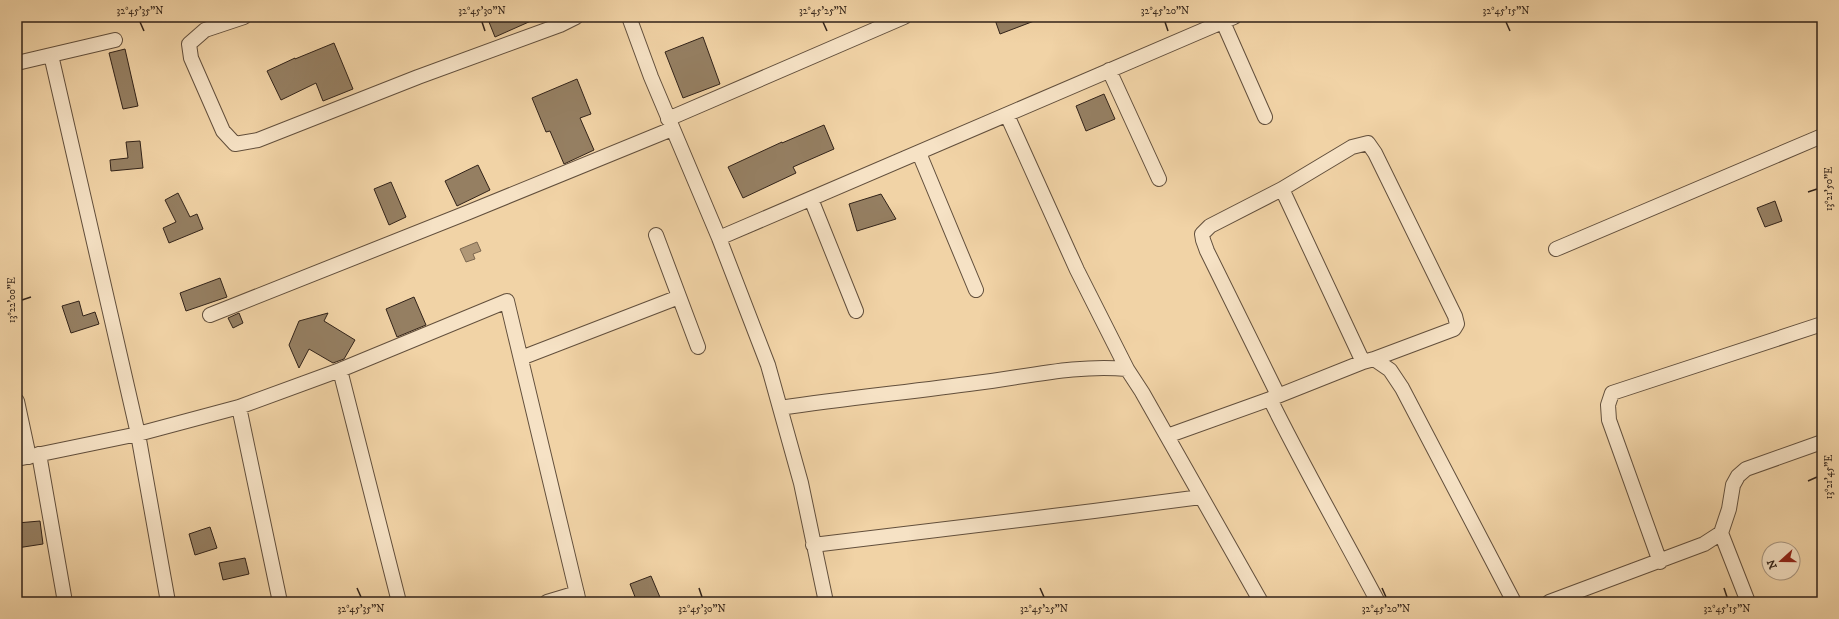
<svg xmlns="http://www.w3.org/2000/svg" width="1839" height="619" font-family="'IM FELL DW Pica',serif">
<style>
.water{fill:#b09776;stroke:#7e6951}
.building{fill:#957f62;stroke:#322319}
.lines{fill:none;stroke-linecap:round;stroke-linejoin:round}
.minor-casing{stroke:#624f3c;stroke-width:16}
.minor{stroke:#f6e2c5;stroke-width:14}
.ticks{fill:none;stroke:#322319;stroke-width:1.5}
.neatline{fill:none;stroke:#322319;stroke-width:1.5}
.ticks-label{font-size:10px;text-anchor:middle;fill:#322319}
</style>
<rect width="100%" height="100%" fill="#f1d3a6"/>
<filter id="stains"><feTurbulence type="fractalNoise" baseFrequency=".005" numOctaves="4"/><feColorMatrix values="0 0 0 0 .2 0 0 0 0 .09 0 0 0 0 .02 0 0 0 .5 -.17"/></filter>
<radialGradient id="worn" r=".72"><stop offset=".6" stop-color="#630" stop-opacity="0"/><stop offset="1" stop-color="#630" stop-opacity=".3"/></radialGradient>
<path class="water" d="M477,242L481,251L473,254L475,259L466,262L460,249Z"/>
<path class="building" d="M487,17H540L495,37Z
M994,17H1042V18L1000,34Z
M703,37L720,84L683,98L665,52Z
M334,43L353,89L323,101L316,83L281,100L267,71L295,58V59Z
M125,49L138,106L123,109L109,53Z
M577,79L591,114L580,118L594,150L564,164L550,131L546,132L532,98Z
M1104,94L1115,119L1086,131L1076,106Z
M824,125L834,149L793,167L796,173L743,198L728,167L782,142V143Z
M140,141L143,168L111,171L110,160L128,158L126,142Z
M478,165L490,190L457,206L445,181Z
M391,182L406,217L389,225L374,189Z
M178,193L190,217L197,214L203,229L169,243L163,228L176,222L165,200Z
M881,194L896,219L857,231L849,204Z
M1775,201L1782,221L1765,227L1757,208Z
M220,278L227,297L186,311L180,293Z
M414,297L426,325L397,337L386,309Z
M79,301L83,316L95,312L99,324L71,333L62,306Z
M239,313L243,323L233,328L228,318Z
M328,313L324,321L355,340L344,359L333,363L309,349L299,368L289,345L299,321Z
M40,521L43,544L17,548V523Z
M210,527L217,548L195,555L189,534Z
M245,558L249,574L223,580L219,563Z
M651,576L662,602H637L630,584Z"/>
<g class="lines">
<g class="minor-casing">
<path id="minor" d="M244,17L205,30L189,44L191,58L223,131L235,144L258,140L418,77L560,25L576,17
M629,17L651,77L719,238L768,365L801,483L826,602
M1223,22L1265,117
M51,55L115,40
M17,63L51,55L138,434L168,602
M1109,70L1159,179
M1007,115L1077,270L1127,369
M668,119L904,17
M919,153L976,290
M1282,189L1363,362
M811,199L856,311
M656,235L698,347
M719,238L1234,17
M1556,249L1822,136
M210,315L469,212L672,129
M521,358L679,297
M340,370L399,602
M1278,395L1207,251L1203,240L1202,234L1210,226L1282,189L1352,147L1368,143L1375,153L1455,316L1457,324L1454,329L1374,359
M1270,399C1304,468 1342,534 1378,602
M17,401L29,457
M239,407L280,602
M780,408C845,398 911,392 976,383C1026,377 1077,364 1127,369L1142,392L1261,602
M1167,436L1270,399L1363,362L1374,359L1390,370L1402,388L1514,602
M39,454L65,602
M17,459L138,434L239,407L340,370L507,301L579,602
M1721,533L1748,602
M813,545L1094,511L1201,497
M1660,562L1609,420L1608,405L1612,393L1822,324
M547,602L577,593
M1549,602L1704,544L1721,533L1729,509L1733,485L1738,476L1746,469L1822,442"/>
</g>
<use href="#minor" class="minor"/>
</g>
<path class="ticks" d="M140,22L144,31M482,22L485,31M823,22L827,31M1165,22L1168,31M1506,22L1510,31M1808,192L1817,189M22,300L31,297M1808,481L1817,477M357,588L361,597M699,588L702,597M1040,588L1044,597M1382,588L1386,597M1724,588L1727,597"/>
<rect width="1839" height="619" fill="none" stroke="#f1d3a6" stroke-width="44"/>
<g transform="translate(1781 561) rotate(249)"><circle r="19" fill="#f6e2c5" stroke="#a89680"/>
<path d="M0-3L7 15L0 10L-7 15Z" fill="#8f2418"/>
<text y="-6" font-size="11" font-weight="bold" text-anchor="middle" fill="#322319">N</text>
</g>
<rect x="22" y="22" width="1795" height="575" class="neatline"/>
<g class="ticks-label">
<text x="140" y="14">32°45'35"N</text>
<text x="482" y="14">32°45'30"N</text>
<text x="823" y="14">32°45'25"N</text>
<text x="1165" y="14">32°45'20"N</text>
<text x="1506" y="14">32°45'15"N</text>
<text transform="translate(1828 189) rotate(-90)" y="4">13°21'50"E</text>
<text transform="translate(11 300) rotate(-90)" y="4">13°22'00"E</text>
<text transform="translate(1828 477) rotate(-90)" y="4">13°21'45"E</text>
<text x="361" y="612">32°45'35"N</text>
<text x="702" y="612">32°45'30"N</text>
<text x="1044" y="612">32°45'25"N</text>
<text x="1386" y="612">32°45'20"N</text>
<text x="1727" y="612">32°45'15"N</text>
</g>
<rect width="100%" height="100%" filter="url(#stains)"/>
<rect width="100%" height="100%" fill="url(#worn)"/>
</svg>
